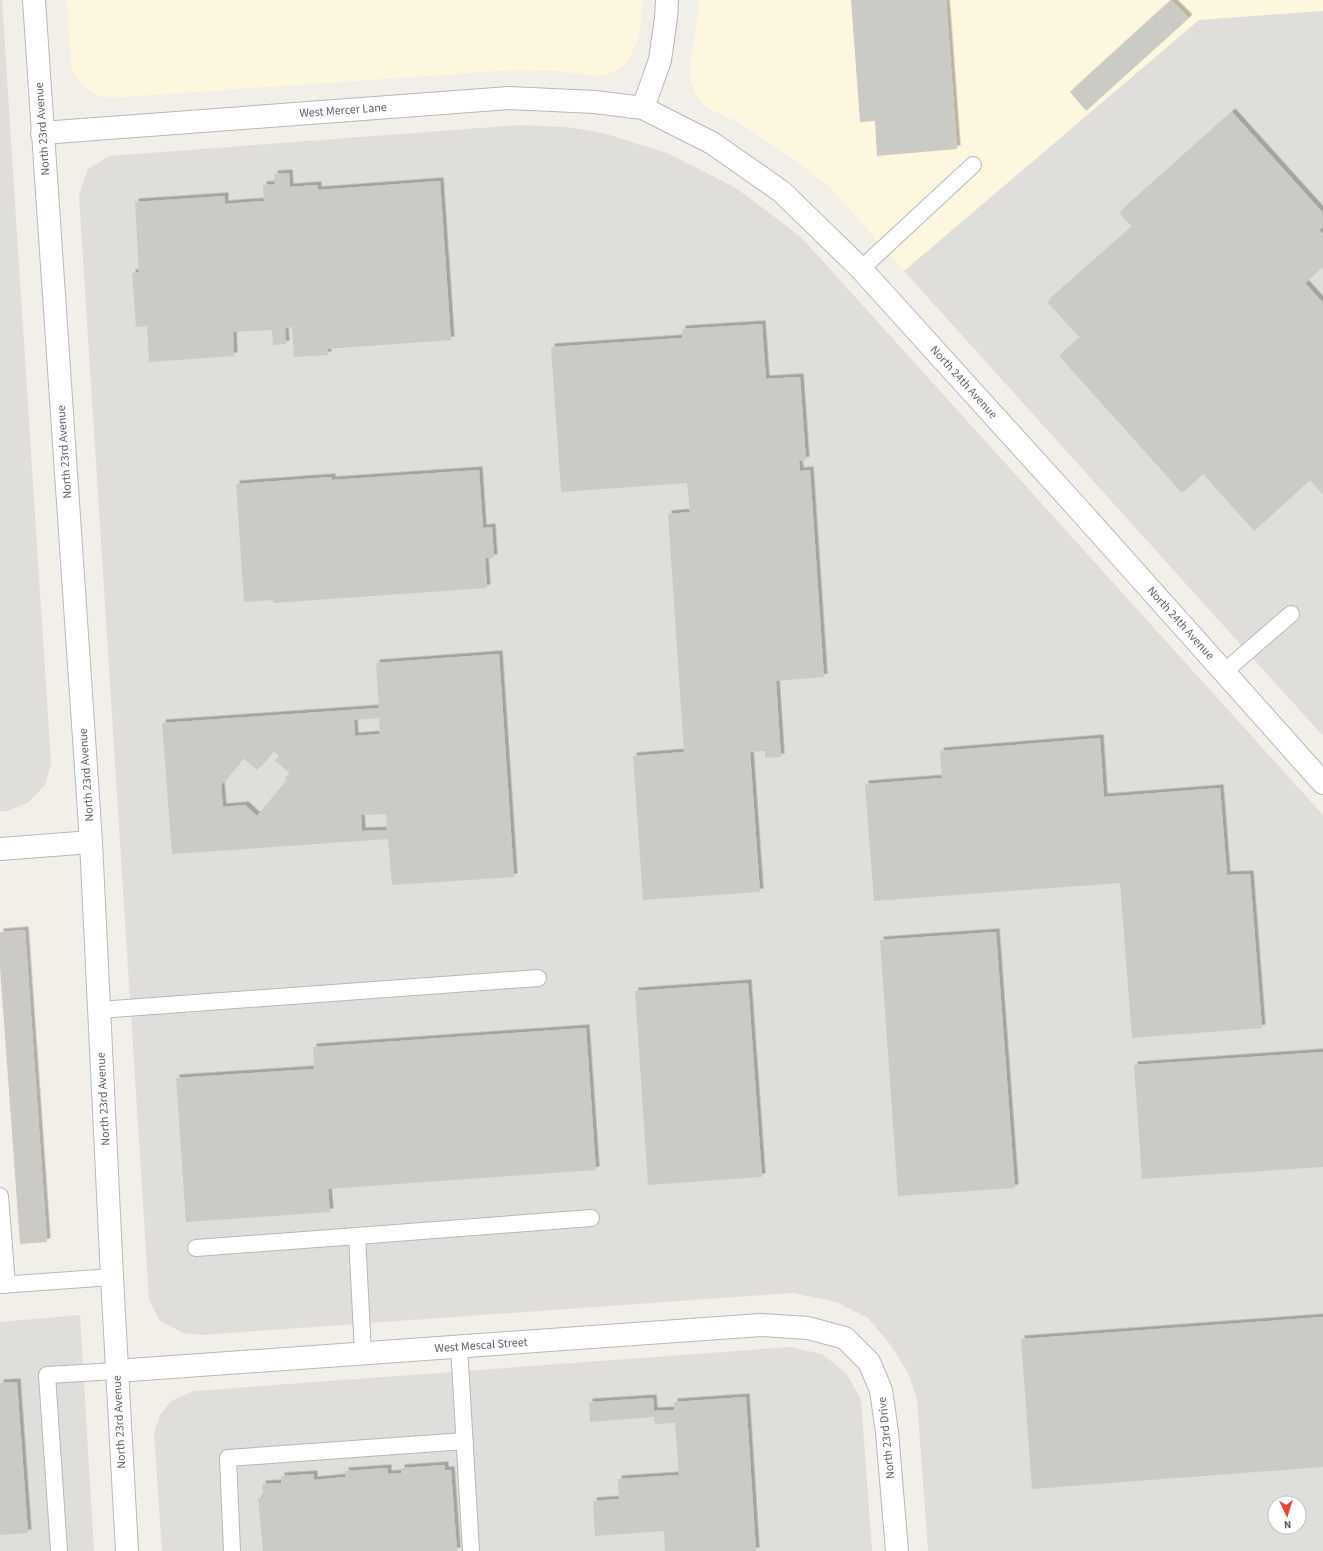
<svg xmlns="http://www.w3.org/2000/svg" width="1323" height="1551" font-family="'Source Sans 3',sans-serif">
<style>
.commercial{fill:#fef7e0}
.industrial{fill:#e0deda;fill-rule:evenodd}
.building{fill:#cccac5;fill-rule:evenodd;filter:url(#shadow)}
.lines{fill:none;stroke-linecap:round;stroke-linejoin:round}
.lane-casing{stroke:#b5b8bc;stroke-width:18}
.street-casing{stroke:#b5b8bc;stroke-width:24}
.secondary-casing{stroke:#b6babf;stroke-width:24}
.lane{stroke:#fff;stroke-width:16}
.street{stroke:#fff;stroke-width:22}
.secondary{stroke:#fff;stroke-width:22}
.labels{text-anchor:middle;stroke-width:3;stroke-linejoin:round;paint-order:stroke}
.street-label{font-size:12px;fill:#5f6368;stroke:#fff}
</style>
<defs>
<filter id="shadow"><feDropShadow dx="3.5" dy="-3.5" stdDeviation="0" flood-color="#0004"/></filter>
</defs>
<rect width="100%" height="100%" fill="#f1efe8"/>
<path class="commercial" d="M67,0H643L640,34L629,60L615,72L598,76L557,71L512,70L110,98L96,95L80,84L71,67Z
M699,0H1323V11L1199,20L904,271L829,186L789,156L738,122L707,108L697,96L690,81V66L697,26Z"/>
<path class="industrial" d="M0,0H2L51,764L45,785L29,802L8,811H0Z
M1323,11V736L904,271L1199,20Z
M520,125L566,127L603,133L667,153L736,188L801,237L1323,815V1551H928L917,1399L908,1373L890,1344L868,1318L836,1302L793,1293L201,1335L183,1333L159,1320L149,1299L79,195L88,169L109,156ZM1275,1503H1299V1527H1275Z
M80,1315L94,1551H0V1322Z
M790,1347L822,1354L846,1373L861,1399L872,1551H162L154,1433L160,1415L171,1401L194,1391Z"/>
<path class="building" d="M851,0H946L957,149L877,156L875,121L860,122Z
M1171,0L1189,18L1086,111L1070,92Z
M1232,112L1323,213V227L1319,230L1323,234V267L1305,283L1323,303V495L1310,480L1254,531L1203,474L1182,493L1059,356L1080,338L1047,302L1132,227L1119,213Z
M289,173L290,187L318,185V190L440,181L451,340L327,349L328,355L294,357L292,327L285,328L286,344L273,345L272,330L233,332L234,356L149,362L147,326L136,327L132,273L139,272L135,202L225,196V204L264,201L263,185L275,184L274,174Z
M762,324L766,379L800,377L806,460L799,461L800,471L810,470L824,677L776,681L781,757L765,758V751L750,752L760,892L643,900L633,756L684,752L668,514L690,512L687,483L561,492L551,347L682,338V329Z
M479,470L483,528L492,527L494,558H485L487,588L273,603V600L244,602L236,484L332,477V480Z
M499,654L514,877L392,885L388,839L172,854L162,723L379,708L376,663ZM379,718L380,734L355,736L354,720ZM273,751L279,756L275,761L290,773L285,778L287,780L257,816L245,805L223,807L221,785L243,758L257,770ZM386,814L387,830L362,831L361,815Z
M1100,738L1104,797L1220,788L1227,875L1250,874L1262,1028L1132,1038L1120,883L874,901L865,784L942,778L940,751Z
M25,930L47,1242L20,1244L0,967V932Z
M996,932L1015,1188L898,1196L880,940Z
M748,983L762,1177L648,1185L635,991Z
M586,1028L596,1170L328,1189L330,1212L186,1222L176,1078L314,1069L313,1047Z
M1323,1052V1167L1142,1179L1134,1065Z
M1323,1317V1467L1032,1489L1021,1339Z
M17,1382L28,1533L0,1535V1383Z
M746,1397L756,1551H665L664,1531L595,1536L593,1501L619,1499L618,1479L679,1475L675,1423L655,1424L654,1417L590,1422L589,1402L653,1398L654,1411L674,1410V1402Z
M445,1465V1470H451L457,1551H263L258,1498H263L262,1484L281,1483V1476L314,1474V1480L346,1477L345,1471L388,1468V1474L401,1473V1468Z"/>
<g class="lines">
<g class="lane-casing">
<path id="lane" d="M861,269L973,165
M1224,672L1291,614
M99,1010L538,978
M0,1196L7,1285
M357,1236L591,1218
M196,1248L357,1236L363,1353
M0,1285L112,1277
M459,1346L471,1551
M59,1551L47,1375L116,1371
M232,1551L228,1458L465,1441"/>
</g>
<g class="street-casing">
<path id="street" d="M643,108L660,60L666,18L667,0
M42,133L509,98L595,102L643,108L712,143L782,192L861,269L1083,514L1323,783
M0,849L91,842
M116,1371L761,1325L808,1328L845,1338L869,1362L881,1390L887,1432L897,1551"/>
</g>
<g class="secondary-casing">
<path id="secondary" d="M34,0L91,842L112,1277L127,1551"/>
</g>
<use href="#lane" class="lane"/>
<use href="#street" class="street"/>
<use href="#secondary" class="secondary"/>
</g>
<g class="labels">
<g class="street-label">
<text transform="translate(343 110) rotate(-4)" y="4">West Mercer Lane</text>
<text transform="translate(42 129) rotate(-94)" y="4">North 23rd Avenue</text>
<text transform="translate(964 382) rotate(48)" y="4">North 24th Avenue</text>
<text transform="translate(64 452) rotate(-94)" y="4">North 23rd Avenue</text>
<text transform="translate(1181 623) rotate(48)" y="4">North 24th Avenue</text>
<text transform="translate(86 775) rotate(-94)" y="4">North 23rd Avenue</text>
<text transform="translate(103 1099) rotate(-93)" y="4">North 23rd Avenue</text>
<text transform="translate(481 1345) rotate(-4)" y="4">West Mescal Street</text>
<text transform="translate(119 1422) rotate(-93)" y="4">North 23rd Avenue</text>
<text transform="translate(886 1438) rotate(-96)" y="4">North 23rd Drive</text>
</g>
</g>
<g transform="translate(1287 1515) rotate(176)"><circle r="19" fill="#ffffff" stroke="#bfc1c3"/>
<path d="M0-3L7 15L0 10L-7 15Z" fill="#ea4335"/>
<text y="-6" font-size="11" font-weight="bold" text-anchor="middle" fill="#5f6368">N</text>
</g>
</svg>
